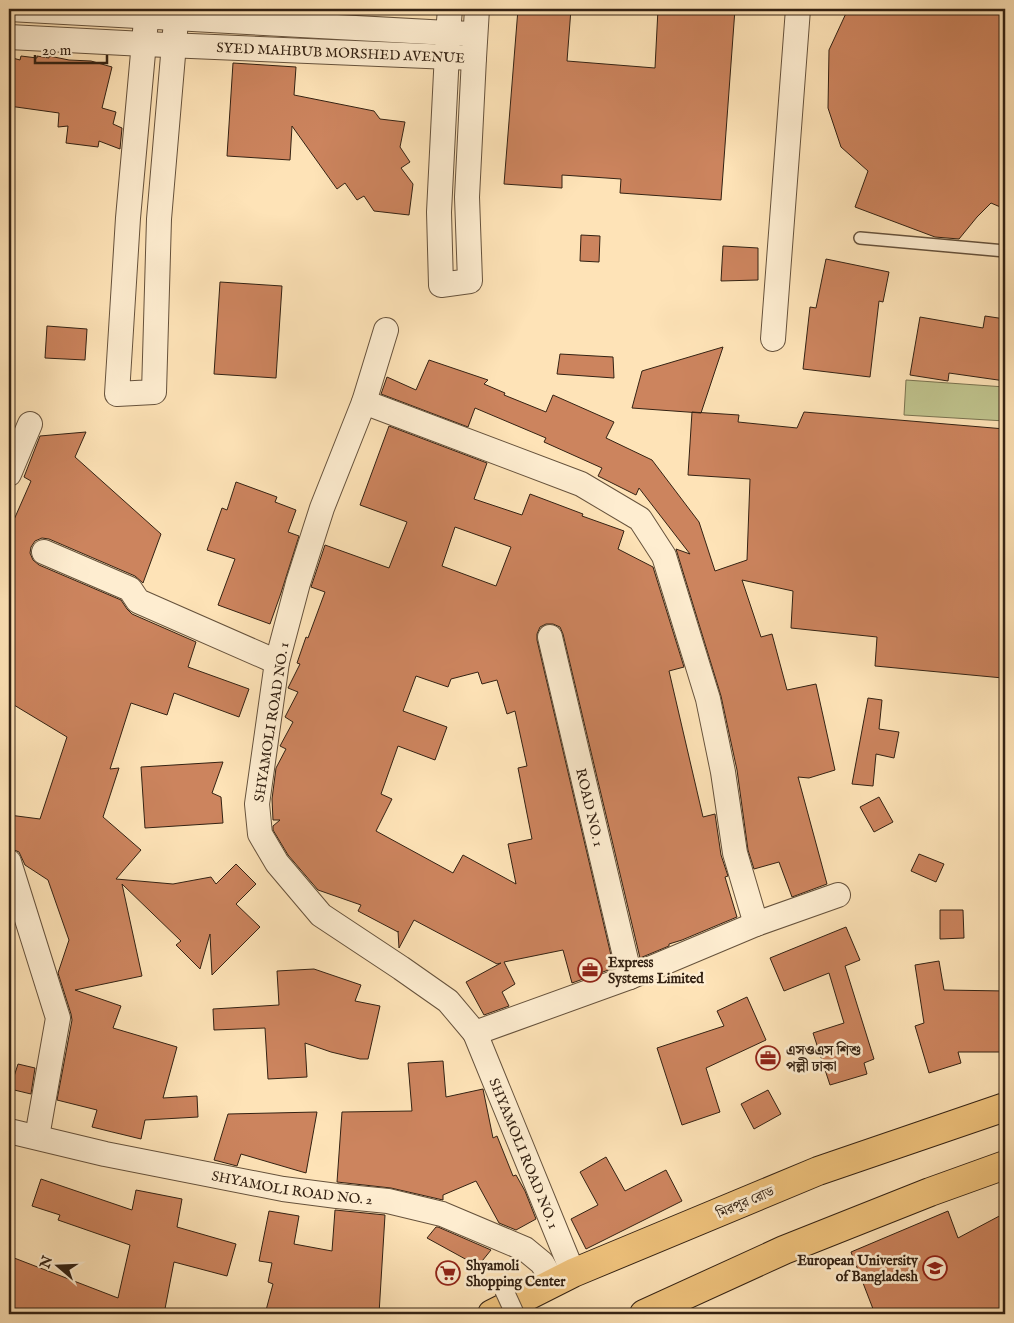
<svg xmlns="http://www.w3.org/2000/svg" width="1014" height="1323" font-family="'IM FELL English','Noto Serif Bengali',serif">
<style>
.green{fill:#c0c48e;stroke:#7a7350}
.building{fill:#cc845e;stroke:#342213;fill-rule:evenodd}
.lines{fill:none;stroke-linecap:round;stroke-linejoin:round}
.service-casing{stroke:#66523c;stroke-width:14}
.minor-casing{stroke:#66523c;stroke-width:26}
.trunk-casing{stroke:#342213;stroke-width:30}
.service{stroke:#feedd0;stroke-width:11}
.minor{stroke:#feedd0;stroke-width:24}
.trunk{stroke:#efc27c;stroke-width:28}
.pedestrian-bridge-casing{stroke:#66523c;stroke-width:20;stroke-linecap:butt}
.pedestrian-bridge{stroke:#feedd0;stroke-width:18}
.labels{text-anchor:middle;stroke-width:5;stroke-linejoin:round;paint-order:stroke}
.street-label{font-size:14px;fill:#342213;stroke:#feedd0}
.poi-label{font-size:14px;font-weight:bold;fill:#342213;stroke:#feedd0;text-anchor:start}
</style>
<rect width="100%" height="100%" fill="#fee3b7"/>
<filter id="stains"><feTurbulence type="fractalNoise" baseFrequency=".004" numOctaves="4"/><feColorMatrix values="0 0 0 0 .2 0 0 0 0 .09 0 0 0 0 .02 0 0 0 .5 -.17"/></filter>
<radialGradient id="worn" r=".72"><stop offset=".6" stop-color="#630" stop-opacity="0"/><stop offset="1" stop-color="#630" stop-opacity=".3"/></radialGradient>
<path class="green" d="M906,380L1005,387V421L904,415Z"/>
<path class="building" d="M518,9H571L567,61L655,68L658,9H735L721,200L620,193L621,179L562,175V188L504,184Z
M848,9H1005V209L991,203L977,217L959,239L935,237L855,207L868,171L841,147L828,108L829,50Z
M21,56L37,58V56L49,58V56L69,60L91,61L112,67L102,108L116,112L113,124L122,128L120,149L99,141L98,147L66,143L68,126L58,127L59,113L9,106V57L20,60Z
M233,63L296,67L294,95L374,111L380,119L405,122L400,147L410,162L401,168L413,184L409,215L374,211L364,196L357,200L345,183L337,189L292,126L290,160L227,156Z
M581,235L600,236L599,262L580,261Z
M723,246L758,248V280L721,281Z
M826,259L889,272L883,302L879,301L870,377L803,369L810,307L816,308Z
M220,282L282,286L276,378L214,374Z
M985,316L1005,319V381L949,373L948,381L910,375L920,317L983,328Z
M47,326L87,329L85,360L45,358Z
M723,347L701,413L632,408L642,371Z
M560,354L613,357L614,378L557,374Z
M429,360L488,380L484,384L505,393L504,395L546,412L553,395L614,422L606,438L652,460L699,522L715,571L747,560L750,479L688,475L692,412L739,415L738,422L797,428L804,412L1005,429V651L1003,678L875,666L877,637L791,628L793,591L742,580L761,637L772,634L787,690L816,684L835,770L809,778L798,777L827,884L792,897L779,862L754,869L748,850L737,770L721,696L676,549L690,554L639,488L636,495L598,476L602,468L544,442L546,438L475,408L468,427L381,394L387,377L416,390Z
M389,426L487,463L474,499L522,515L530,494L583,514L582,516L624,531L618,549L653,567L684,667L669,671L703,817L715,814L721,855L728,876L725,877L737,917L682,940L669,944V946L640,958L563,634L560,627L553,624H546L540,627L537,634V640L614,968L572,983L563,950L504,962L515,984L502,992L509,1006L484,1015L466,982L501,963L497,964L414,920L399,948L398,931V932L358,911L361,905L318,890L288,855L273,830V826L280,820H273L272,799L276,768L286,749L280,746L293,722L285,717L298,692L288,688L300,664L297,663L306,637L308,638L325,592L311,587L325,545L389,568L407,522L360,505ZM455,527L511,547L496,586L442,566ZM478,672L482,684L497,680L507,714L515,711L527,766L518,768L532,839L508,844L516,884L463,855L453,873L376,831L392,799L381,794L398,746L435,760L447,727L403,711L416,676L448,687L451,679Z
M86,432L75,457L161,534L143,583L135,576L49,539L42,538L35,541L31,547L30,553L33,560L39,565L121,600L127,609L132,614L196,642L188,667L249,689L239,717L174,693L167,715L131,703L110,769L119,768L103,817L141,850L116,879L173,884L211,877L216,884L236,864L256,884L236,904L260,927L212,975L210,934L200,969L176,945L181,941L122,884L142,976L75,990L121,1006L113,1028L177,1047L163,1098L197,1096L198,1117L145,1120L141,1139L92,1127L97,1110L57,1100L72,1020L71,1014L58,973L69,940L48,880L25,865L19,852L12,849L9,838V815L40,819L67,737L9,702V531L31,481L24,477L40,436Z
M236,482L277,497L275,502L296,510L288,532L299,536L281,593L270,624L218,605L235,559L207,550L222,508L227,510Z
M868,698L882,700L879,729L899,732L894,758L876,754L873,786L852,784Z
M223,762L212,793L221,797L223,823L145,828L141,767Z
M879,797L893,822L874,832L860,807Z
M919,854L944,864L936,882L911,871Z
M940,910H963L964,938L940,939Z
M846,927L860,960L845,966L874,1059L864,1063L867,1074L830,1085L813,1033L844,1023L829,973L784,991L770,958Z
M939,961L944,990L1005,991V1052H958L961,1063L929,1073L915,1026L924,1023L915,965Z
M314,969L361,985L355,1001L380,1006L368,1059H360L331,1052L305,1043L307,1077L268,1079L265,1028L214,1030L213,1009L279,1005L277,971Z
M747,997L766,1040L706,1068L720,1112L682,1125L657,1048L724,1026L717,1011Z
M443,1061L446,1097L483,1089L493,1138L497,1136L513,1176L516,1175L525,1191L536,1219L516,1230L499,1223L476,1181L443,1195V1200L391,1188L337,1182L342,1112L412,1111L408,1063Z
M18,1064L35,1068L31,1094L10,1089Z
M768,1090L781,1114L754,1129L741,1104Z
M317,1112L306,1173L241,1154L237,1166L214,1160L228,1114Z
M606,1157L625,1191L666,1170L682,1201L586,1249L571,1219L598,1205L580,1172Z
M41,1179L132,1210L136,1190L182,1199L177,1227L236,1244L227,1276L174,1262L164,1314H9V1256L118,1298L130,1245L58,1220L60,1215L32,1206Z
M335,1210L385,1215L379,1314H265L273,1284L268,1282L272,1263L259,1261L269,1211L299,1216L294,1244L332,1251Z
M948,1211L958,1238L1005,1213V1314H875L851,1252Z
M436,1227H438L491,1250L478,1266L427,1238Z"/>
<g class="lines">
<g class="service-casing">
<path id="service" d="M860,238L1005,251"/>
</g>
<g class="minor-casing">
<g id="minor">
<path d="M9,9L448,33L450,9"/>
<path d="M147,9L128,218L117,394L154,392L159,219L177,9"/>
<path id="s1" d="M9,37L144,44L474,58L477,9"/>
<path d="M474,58L467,197L470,281L441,285L439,212L448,33L475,34"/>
<path d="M386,330L364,402L322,508L298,583L277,662L257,804L260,834L277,863L321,915L401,968L448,1001L475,1033L630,977L756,924L838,895"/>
<path d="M773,339L798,9"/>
<path d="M364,402L581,484L640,519L664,556L708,699L723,772L735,853L756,924"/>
<path d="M9,474L30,424"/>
<path d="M44,552L130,589L138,601L277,662"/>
<path id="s2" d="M550,637L630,977"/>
<path d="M9,862L58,1018L37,1137"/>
<path id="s3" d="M475,1033L573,1273"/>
<path id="s4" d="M9,1131L105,1154L283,1189L337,1196L388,1201L442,1214L525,1249L542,1263L554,1283"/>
</g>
</g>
<g class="trunk-casing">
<path id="trunk" d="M492,1314L573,1273L818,1171L1005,1107
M644,1314L784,1250L930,1192L1005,1165"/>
</g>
<use href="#service" class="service"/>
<use href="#minor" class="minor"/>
<use href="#trunk" class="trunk"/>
<g class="pedestrian-bridge-casing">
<path id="pedestrian-bridge" d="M504,1290L515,1314"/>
</g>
<use href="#pedestrian-bridge" class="pedestrian-bridge"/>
</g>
<defs>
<g id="office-ring" transform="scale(1.25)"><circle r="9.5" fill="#feedd0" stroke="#8f2418" stroke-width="1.5"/><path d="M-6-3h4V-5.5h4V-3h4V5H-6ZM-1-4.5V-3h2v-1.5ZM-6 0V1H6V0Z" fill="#8f2418"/></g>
<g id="university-ring" transform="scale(1.25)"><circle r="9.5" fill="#feedd0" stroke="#8f2418" stroke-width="1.5"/><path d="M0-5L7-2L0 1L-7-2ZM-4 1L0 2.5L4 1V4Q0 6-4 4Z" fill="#8f2418"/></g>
<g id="supermarket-ring" transform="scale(1.25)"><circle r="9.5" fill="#feedd0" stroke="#8f2418" stroke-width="1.5"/><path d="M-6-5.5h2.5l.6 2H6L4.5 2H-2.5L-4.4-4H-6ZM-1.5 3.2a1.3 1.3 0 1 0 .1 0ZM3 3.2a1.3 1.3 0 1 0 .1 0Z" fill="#8f2418"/></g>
</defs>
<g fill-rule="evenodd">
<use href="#office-ring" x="590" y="970"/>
<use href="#office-ring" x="768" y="1058"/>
<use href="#university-ring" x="935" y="1268"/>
<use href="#supermarket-ring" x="448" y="1273"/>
</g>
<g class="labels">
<g class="street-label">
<text dy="5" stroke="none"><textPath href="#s1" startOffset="332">SYED MAHBUB MORSHED AVENUE</textPath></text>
<text transform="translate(271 722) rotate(-81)" y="5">SHYAMOLI ROAD NO. 1</text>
<text dy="5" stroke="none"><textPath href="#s2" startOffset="175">ROAD NO. 1</textPath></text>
<text dy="5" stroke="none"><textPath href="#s3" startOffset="130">SHYAMOLI ROAD NO. 1</textPath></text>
<text dy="5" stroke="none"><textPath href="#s4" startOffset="289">SHYAMOLI ROAD NO. 2</textPath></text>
<text transform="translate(745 1202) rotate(-23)" y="5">মিরপুর রোড</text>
</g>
<g class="poi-label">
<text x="608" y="967">Express<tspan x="608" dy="16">Systems Limited</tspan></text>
<text x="786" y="1055">এসওএস শিশু<tspan x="786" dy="16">পল্লী ঢাকা</tspan></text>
<text x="918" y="1265" text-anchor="end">European University<tspan x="918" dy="16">of Bangladesh</tspan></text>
<text x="466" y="1270">Shyamoli<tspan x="466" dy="16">Shopping Center</tspan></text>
</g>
</g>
<rect width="1014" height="1323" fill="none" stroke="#fee3b7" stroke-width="30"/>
<rect x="10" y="10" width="994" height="1303" fill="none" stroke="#342213" stroke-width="2.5"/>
<rect x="15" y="15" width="984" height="1293" fill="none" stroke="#342213"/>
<g transform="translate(58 1266) rotate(289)" stroke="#feedd0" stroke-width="4" paint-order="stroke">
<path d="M0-4L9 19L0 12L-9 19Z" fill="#342213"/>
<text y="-8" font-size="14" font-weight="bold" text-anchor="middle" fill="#342213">N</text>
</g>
<path d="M35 55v8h72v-8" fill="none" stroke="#342213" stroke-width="2.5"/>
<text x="42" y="55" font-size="15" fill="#342213" stroke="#feedd0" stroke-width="4" paint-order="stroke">20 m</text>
<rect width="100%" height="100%" filter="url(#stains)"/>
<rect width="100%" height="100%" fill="url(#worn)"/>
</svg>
